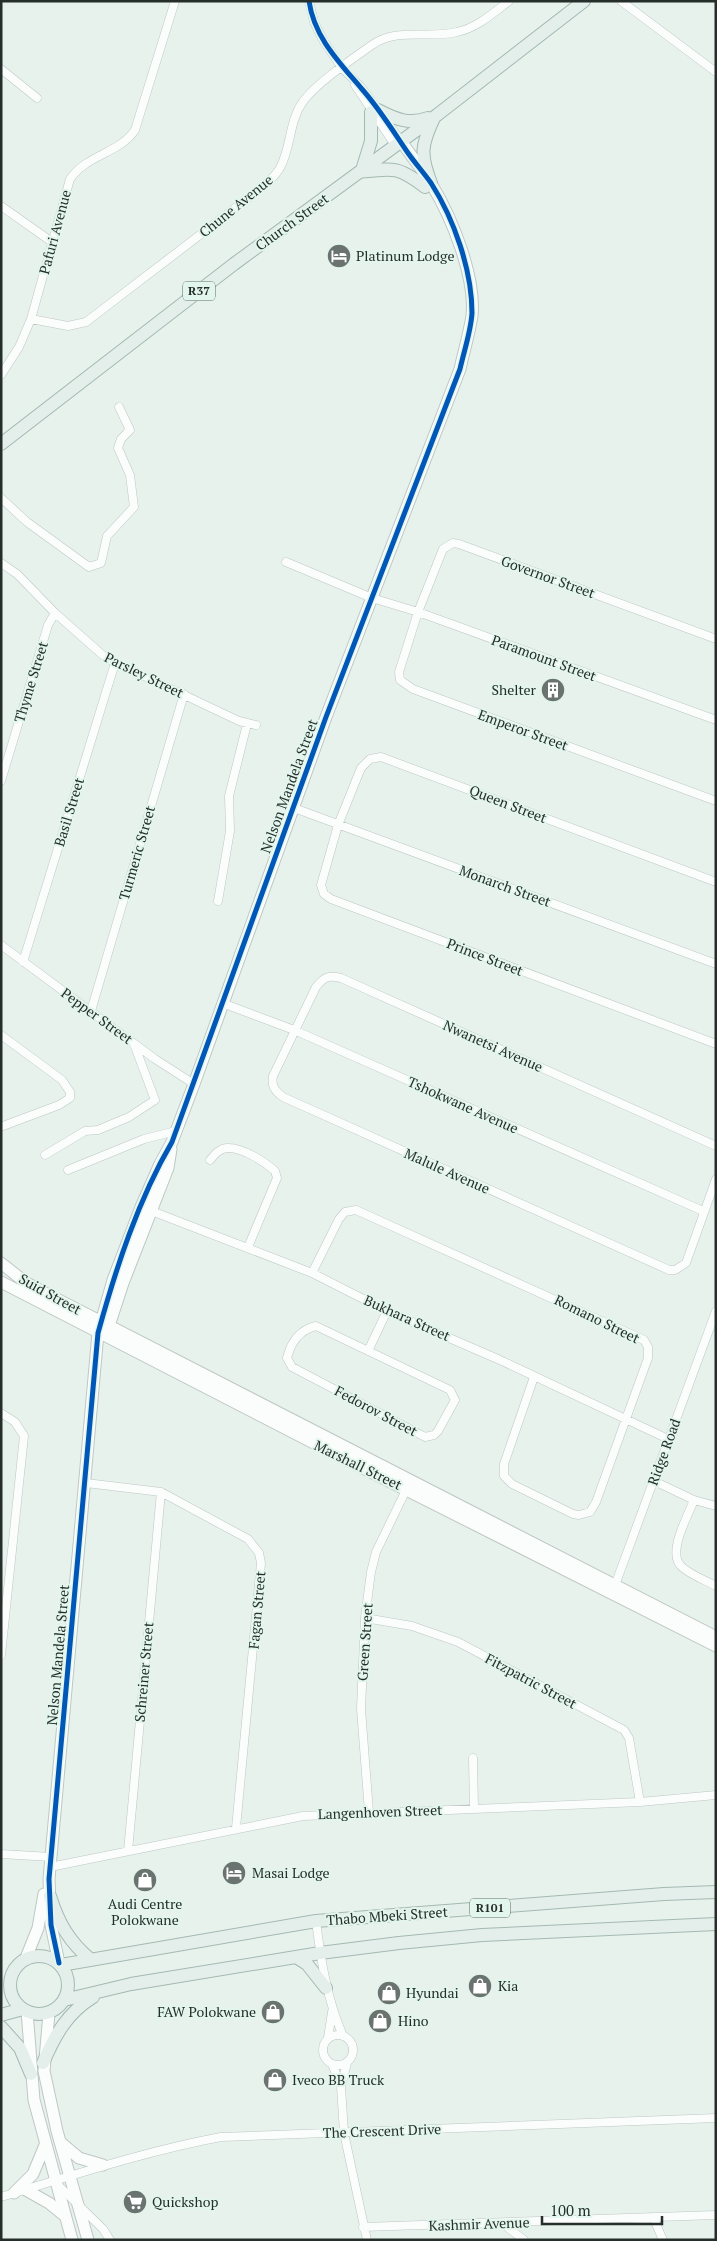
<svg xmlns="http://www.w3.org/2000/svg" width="717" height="2241" font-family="'PT Serif',serif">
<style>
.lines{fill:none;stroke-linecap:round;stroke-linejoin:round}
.street-casing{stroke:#bec7c3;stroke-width:9}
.secondary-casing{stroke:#bec7c3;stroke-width:13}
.primary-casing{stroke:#a3b9b2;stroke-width:14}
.street{stroke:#fbfdfc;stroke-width:8}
.secondary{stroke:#fbfdfc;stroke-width:11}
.primary{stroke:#e4efec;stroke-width:12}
.cycleway-casing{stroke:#e2f6ee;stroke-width:8}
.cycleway{stroke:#0057b8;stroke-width:5}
.labels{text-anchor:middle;stroke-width:4;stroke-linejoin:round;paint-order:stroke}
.shield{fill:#e2f6ee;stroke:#5e6a66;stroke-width:1}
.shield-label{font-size:12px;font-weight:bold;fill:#262e2b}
.street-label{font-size:14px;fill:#262e2b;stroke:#e2f6ee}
.poi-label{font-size:14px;fill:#262e2b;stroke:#e2f6ee;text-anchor:start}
</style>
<rect width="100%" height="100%" fill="#e7f2ed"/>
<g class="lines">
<g class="street-casing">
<path id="street" d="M309,1L314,22L323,40L342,68L361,87L401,141
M621,1L716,72
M1,69L37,98
M355,85L395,145
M1,206L52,242
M31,319L68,326L86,322L256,192C265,185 274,178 280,168C291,148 289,122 302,103C315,84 352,59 372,45C397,27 429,39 457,32C477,28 493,13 509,1
M1,375L19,347L31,319L70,179C86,155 120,153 135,130L175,1
M1,498L27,522L89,567L101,563L107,536L134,507L130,475L118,448L121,439L130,430L119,407
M286,562L372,598L418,612L716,720
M1,563L17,574L55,613L106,658L239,721L256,725
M716,639L459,544L453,543L443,549L418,612L399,672L400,680L413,689L716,801
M1,781L48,625L55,613
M294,808L716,964
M716,882L381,757L370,759L361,768L338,825L321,885L324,894L331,899L716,1044
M218,901L230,831L229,796L247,724
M1,945L155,1059L194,1084
M23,962L115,663
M222,1003L294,1030L703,1211
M91,1011L184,694
M1,1035L62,1080L70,1092V1098L59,1105L3,1126
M716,1146L341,978C328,975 324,977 316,987L273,1076C271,1086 275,1091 283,1097L669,1270H675L686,1263L716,1179
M45,1155L85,1131L98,1130L129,1117L155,1100L134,1044
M210,1160C215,1154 221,1147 229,1148C243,1148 265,1162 275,1171L277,1178L248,1247
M68,1170L144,1139L176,1131
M149,1210L312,1273L387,1311L500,1360L668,1439
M312,1273L339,1219L345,1212L356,1210L644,1340L648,1347V1358L596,1502L590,1512L579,1515L573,1514L512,1484L504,1476V1464L534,1377
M316,1326L450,1390L455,1400L438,1431L434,1435L425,1437L292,1367L287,1358C291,1342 299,1330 316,1326Z
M368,1351L387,1311
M1,1413L15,1422L24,1436L1,1655
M654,1481L694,1500L716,1506
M86,1483L161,1492L248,1539L259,1553L261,1563L236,1828
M694,1500C688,1516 667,1552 681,1566C690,1575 705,1580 716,1586
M614,1588L716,1311
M365,1618L412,1626L458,1642L624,1730L629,1738L640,1802
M473,1758L474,1808
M369,1812L361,1709L365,1618L371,1572L376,1552L408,1486
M128,1851L161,1492
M1,1854L51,1857
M50,1867L303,1816L640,1802L716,1795
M316,1921C321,1961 327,1999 343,2036
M323 2050a15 15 0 1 1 30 0a15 15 0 1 1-30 0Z
M328,2038L332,2012
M347,2063L341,2086L344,2133L367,2240
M332,2064L341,2086
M58,2185L103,2229L110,2240
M1,2197C74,2175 146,2151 221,2137L716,2118
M653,2217L663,2240
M502,2223L524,2240
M363,2227L716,2215"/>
</g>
<g class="secondary-casing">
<path id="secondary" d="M1,1263L25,1282L45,1293L716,1637
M1,1282L343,1458L716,1646
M107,1332L123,1283L168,1168L171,1149
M26,1958L38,1928L44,1894
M59,1963L51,1925L49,1879L98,1333L113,1280L141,1207L160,1164L172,1142L194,1084L326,717L460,369C464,351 469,334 472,316C476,277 452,218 432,185C423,170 411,156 401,141
M27,2011L34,2100L72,2240
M49,2013L44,2071L57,2131L88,2240
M60,2142L79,2158L103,2165
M26,2190L49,2203L65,2216
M14,2193L33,2174L45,2145"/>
</g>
<g class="primary-casing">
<path id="primary" d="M378,110C395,119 409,125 428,118
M362,170L371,141V112
M360,172C393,168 398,166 425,187
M431,183C420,155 421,145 434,118
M1,444L234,264L437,115L584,1
M50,1896C58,1922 69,1942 91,1960
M10 1985a29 29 0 1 1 58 0a29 29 0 1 1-58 0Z
M296,1957L307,1964L326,1988
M61,1965L316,1921L664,1894L716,1892
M64,2000L131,1984L320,1953L399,1943L482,1935L716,1924
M1,2015L23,2009
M1,2027L20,2048L31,2074
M43,2063C55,2035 67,2013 93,1997"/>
</g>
<use href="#street" class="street"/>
<use href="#secondary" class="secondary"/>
<use href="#primary" class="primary"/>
<g class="cycleway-casing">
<path id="cycleway" d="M59,1963L51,1925L49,1879L98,1333C116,1268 138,1200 172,1142L326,717L460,369C464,351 471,331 472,313C472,270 454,219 431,183C424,173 415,163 408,153C393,131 379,108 361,88C339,62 314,37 309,1"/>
</g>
<use href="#cycleway" class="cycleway"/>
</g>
<defs>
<g id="hotel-disc" transform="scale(1.25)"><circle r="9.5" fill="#6a736f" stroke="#e2f6ee"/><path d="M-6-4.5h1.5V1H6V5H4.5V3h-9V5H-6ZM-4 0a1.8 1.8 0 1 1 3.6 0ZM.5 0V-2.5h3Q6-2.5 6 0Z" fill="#fff"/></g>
<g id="building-disc" transform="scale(1.25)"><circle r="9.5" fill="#6a736f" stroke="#e2f6ee"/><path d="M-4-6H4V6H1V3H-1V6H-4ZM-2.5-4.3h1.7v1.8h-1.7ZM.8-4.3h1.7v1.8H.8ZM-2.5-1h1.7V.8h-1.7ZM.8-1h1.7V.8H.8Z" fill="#fff"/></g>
<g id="shop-disc" transform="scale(1.25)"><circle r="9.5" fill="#6a736f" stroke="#e2f6ee"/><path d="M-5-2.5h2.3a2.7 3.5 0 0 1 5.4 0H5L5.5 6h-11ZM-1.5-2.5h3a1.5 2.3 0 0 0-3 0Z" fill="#fff"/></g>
<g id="supermarket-disc" transform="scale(1.25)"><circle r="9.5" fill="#6a736f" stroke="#e2f6ee"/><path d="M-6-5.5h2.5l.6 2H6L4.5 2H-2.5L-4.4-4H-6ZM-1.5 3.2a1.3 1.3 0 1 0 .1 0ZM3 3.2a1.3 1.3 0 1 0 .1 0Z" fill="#fff"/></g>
</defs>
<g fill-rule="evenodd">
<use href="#hotel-disc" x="339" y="256"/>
<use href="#building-disc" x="553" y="690"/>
<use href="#hotel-disc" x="234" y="1873"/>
<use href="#shop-disc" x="145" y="1880"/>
<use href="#shop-disc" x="480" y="1986"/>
<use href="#shop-disc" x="389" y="1993"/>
<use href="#shop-disc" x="273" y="2012"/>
<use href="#shop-disc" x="380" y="2021"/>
<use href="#shop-disc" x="275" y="2080"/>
<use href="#supermarket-disc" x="135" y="2202"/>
</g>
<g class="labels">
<g class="shield">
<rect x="183" y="281.5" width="32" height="19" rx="4"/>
<rect x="470" y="1898.5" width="40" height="19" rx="4"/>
</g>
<g class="shield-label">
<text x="199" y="295">R37</text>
<text x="490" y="1912">R101</text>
</g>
<g class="street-label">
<text transform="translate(236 206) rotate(-39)" y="5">Chune Avenue</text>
<text transform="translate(292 222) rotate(-36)" y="5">Church Street</text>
<text transform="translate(55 232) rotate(-75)" y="5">Pafuri Avenue</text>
<text transform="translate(548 577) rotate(20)" y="5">Governor Street</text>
<text transform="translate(544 658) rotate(20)" y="5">Paramount Street</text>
<text transform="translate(144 675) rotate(26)" y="5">Parsley Street</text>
<text transform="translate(31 682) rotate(-73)" y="5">Thyme Street</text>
<text transform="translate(523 730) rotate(20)" y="5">Emperor Street</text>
<text transform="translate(289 786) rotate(-70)" y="5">Nelson Mandela Street</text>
<text transform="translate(508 804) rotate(21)" y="5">Queen Street</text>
<text transform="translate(69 812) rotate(-73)" y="5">Basil Street</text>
<text transform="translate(137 853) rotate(-74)" y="5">Turmeric Street</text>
<text transform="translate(505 886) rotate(20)" y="5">Monarch Street</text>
<text transform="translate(485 957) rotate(21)" y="5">Prince Street</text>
<text transform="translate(97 1016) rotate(36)" y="5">Pepper Street</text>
<text transform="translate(493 1046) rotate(24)" y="5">Nwanetsi Avenue</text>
<text transform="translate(463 1105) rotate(24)" y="5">Tshokwane Avenue</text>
<text transform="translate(447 1171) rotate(24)" y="5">Malule Avenue</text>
<text transform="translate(50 1294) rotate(29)" y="5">Suid Street</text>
<text transform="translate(407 1318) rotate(24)" y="5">Bukhara Street</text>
<text transform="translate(597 1319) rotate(26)" y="5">Romano Street</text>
<text transform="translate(376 1411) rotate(28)" y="5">Fedorov Street</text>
<text transform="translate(664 1452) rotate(-70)" y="5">Ridge Road</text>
<text transform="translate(358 1465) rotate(26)" y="5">Marshall Street</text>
<text transform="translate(257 1610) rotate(-85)" y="5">Fagan Street</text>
<text transform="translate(365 1642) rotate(-86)" y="5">Green Street</text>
<text transform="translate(58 1655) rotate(-85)" y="5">Nelson Mandela Street</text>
<text transform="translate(144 1672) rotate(-85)" y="5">Schreiner Street</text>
<text transform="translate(531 1681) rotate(28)" y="5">Fitzpatric Street</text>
<text transform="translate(380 1812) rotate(-2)" y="5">Langenhoven Street</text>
<text transform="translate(387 1916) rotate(-4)" y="5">Thabo Mbeki Street</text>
<text transform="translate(382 2131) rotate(-2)" y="5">The Crescent Drive</text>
<text transform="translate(479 2224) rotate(-2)" y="5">Kashmir Avenue</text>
</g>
<g class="poi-label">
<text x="356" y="261">Platinum Lodge</text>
<text x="536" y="695" text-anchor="end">Shelter</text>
<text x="252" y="1878">Masai Lodge</text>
<text x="145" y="1909" text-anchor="middle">Audi Centre<tspan x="145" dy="16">Polokwane</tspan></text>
<text x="498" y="1991">Kia</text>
<text x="406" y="1998">Hyundai</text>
<text x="256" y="2017" text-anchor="end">FAW Polokwane</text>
<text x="398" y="2026">Hino</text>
<text x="292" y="2085">Iveco BB Truck</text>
<text x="152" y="2207">Quickshop</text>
</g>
</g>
<rect width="717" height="2241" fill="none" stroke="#262e2b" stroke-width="5"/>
<path d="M542 2216v8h120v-8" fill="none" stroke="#262e2b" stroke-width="2.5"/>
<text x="550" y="2216" font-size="15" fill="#262e2b" stroke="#e2f6ee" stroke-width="4" paint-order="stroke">100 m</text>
</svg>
